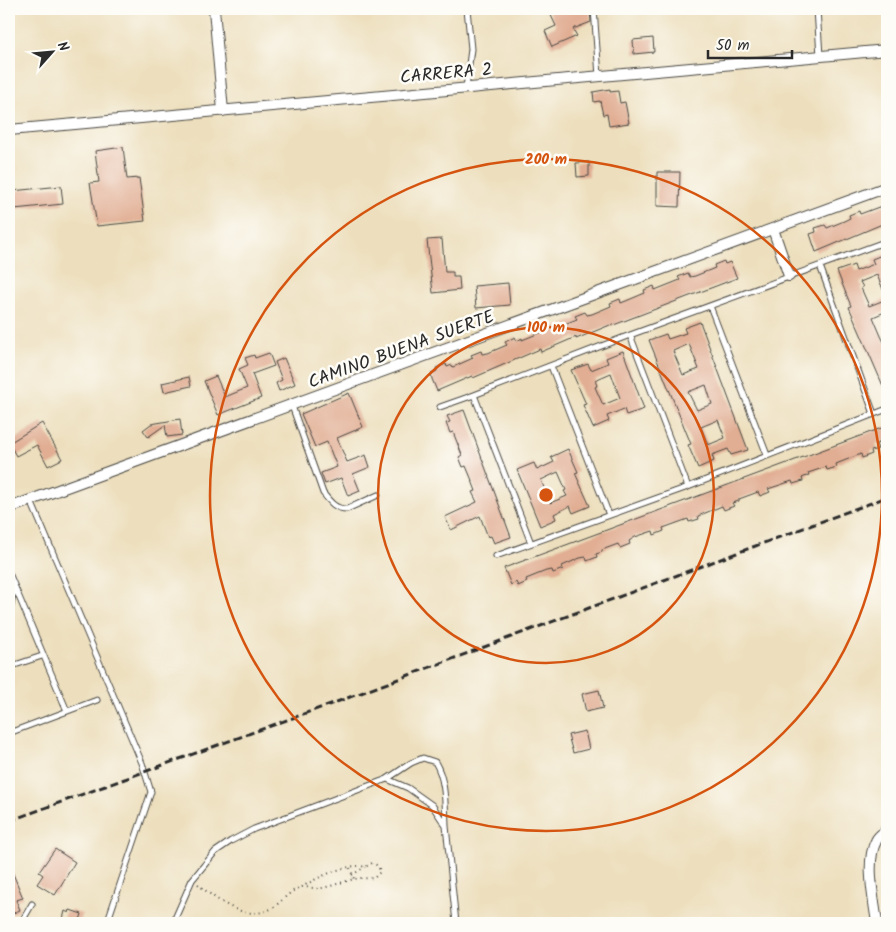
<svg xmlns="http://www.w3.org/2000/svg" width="896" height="932" font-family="Kalam,sans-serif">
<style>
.building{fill:#e1ad93;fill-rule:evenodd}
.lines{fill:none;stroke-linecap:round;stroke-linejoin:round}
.lane-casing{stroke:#484641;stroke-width:7}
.street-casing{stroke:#484641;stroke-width:12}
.path{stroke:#484641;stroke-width:2;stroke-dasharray:1 4;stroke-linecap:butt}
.lane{stroke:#fff;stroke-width:5}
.street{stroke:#fff;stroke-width:10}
.rail{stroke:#2b2b2b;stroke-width:3;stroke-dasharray:8 4;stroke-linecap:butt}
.ring{fill:none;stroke:#d5540f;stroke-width:2.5}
.labels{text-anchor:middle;stroke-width:5;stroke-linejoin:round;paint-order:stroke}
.street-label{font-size:18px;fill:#2b2b2b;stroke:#fdfcf7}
.centre{fill:#d5540f;stroke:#fdfcf7;stroke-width:2.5}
.ring-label{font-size:15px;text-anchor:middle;font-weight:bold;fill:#d5540f;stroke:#fdfcf7;stroke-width:5;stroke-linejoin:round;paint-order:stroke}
</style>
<rect width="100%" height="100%" fill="#fdfcf7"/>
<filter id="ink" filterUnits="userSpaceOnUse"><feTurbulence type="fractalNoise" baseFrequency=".02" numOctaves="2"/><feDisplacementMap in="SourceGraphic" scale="10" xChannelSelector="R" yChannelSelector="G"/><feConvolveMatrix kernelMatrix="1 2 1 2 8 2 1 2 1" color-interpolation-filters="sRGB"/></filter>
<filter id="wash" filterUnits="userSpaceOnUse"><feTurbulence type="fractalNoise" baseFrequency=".0096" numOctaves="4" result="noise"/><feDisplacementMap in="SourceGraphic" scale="20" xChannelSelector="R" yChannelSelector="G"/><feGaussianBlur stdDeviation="1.12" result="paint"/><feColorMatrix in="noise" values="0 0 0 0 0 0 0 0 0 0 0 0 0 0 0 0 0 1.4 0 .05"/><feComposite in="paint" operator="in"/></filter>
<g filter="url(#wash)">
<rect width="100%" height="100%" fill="#eddfbd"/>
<g id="blocks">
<path class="building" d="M548,9H590L591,22L573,29L577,36L552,47L545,31L556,26Z
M653,38L654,52L634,54L633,40Z
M610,89V92L618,91L620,103L625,102L629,123L609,126L607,114L603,115L600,101L594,102L593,92Z
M123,147L127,179L139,178L145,221L97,226L90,183L99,182L95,151Z
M589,162V176L577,177L576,163Z
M657,172H680L679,207L657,206Z
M61,186L63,204L14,209L12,191Z
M887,204V222L816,252L810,234L816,232L815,228L825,225L827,228L844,221L850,218L849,215L859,211L860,214Z
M442,239L445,272H453V277H459L460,290L433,293L427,240Z
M887,253V299L877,275L860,282L863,287L861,288L869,306L887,299V311L873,317L881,336L884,342L887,340V395L849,307L851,306L837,271L854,265L856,271L874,264L872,259Z
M724,261L725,264L730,262L737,278L611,326L610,325L576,339V337L541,352L540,349L473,378L472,376L437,391L432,379L431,374L437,371L436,368L446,364L447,367L452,365L453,367L473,358L471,355L481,351L482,354L488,353L507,345L505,342L515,337L517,341L522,338V340L542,332L540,329L550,325L552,328L557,327L577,319L575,316L585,312L587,315L592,314L611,306L610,303L620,299L621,303L626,301L645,293L644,290L654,286L655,290L680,280L678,277L688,273L690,277L695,276L715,268L714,265Z
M508,283L510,305L476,308L474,286Z
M700,322L748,450L731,455L728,449L712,455L714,461L698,468L688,445L691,444L649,340L666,334L668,339L686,333L684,328ZM689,344L699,369L683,375L673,351ZM706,385L712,404L697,410L688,392ZM718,420L725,438L708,445L701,427Z
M623,351L644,409L626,415L624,409L607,416L609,421L593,428L583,405L586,404L571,370L588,364L591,370L608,363L606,358ZM611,373L620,398L603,405L595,387L597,386L595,380Z
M269,353L274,366L252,374L261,398L218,415L204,381L216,376L225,397L247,388L239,369L248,365L245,358L254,355L255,358Z
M284,358L295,384L279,391L276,383L282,380L275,362Z
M189,377L191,386L164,392L162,383Z
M349,393L363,427L337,438L347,462L366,455L370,467L353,474L360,491L348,496L341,478L325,484L321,473L337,467L327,442L315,447L301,414Z
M464,410L511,537L494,543L491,536L488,537L480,516L451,530L445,517L477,502L472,492L476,491L471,478L466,466L463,467L459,457L462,455L453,432L450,433L446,423L450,422L447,416Z
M180,419L182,435L167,437L165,425L148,437L143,430L151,424Z
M42,423L62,459L48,466L37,445L16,456L9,443Z
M887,426V440L876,444L878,449L871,451L872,454L862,458L861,454L836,464L837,467L827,470L826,467L808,473L809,475L802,478L803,481L793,484L792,481L768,489L770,492L760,496L758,492L739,499V501L732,503L734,506L724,510L722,506L698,516L699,519L689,522L688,519L663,528L664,531L654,535L653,531L635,537L629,541L630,544L620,548L618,544L602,550V552L596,554L597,557L587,561L586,557L580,558L562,566L563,569L553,573L552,570L546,571L526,579L527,582L518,586L516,582L511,585L504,568Z
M568,449L578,472L575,473L590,506L573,513L570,506L554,514L556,519L540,526L517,470L534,463L537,470L554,462L551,457ZM558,472L566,490L564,491L567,496L550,503L541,480Z
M599,690L603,708L586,712L582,694Z
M585,731L589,749L573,753L568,735Z
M55,849L75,862L55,895L37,884L43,875L39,872Z
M9,864L23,898L16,900L20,910L9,915Z
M70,910L82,914L79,923H62L65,911L69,913Z"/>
</g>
</g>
<g filter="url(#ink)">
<use href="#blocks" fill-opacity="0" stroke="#484641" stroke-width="1"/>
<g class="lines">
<g class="lane-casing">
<path id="lane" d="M594,9L599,76
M817,9L820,56
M466,88L471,49L467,9
M820,266L874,414
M710,306L767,455
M630,335L688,487
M551,366L609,515
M474,395L630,335L887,241
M292,406L323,493C330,502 335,509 347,509L378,495
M440,407L474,395L531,543
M31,501L142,763L151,792L107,923
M496,556L688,487L887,409
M9,573L67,711
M9,617L14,587
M9,667L42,656
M9,733L97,700
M387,779L411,763L423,758L435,762C446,780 445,804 446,825
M21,923L32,904
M173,923L192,880L215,852L231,841L254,829L387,779L408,788L432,805L446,826L456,923"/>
</g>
<g class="street-casing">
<path id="street" d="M214,9L223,111
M9,130L887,50
M773,229L789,276
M9,508L887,187
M877,923C874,900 865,862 876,841C878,836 883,833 887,830"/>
</g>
<path class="path" d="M350,868L354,879
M352,875L365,867
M198,884C217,901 248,924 274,907C282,901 292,889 302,887C309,887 315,889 322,888C333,886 344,881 355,879C362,877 368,879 374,878L380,872C379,867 378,865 372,863L365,867C349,862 316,878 302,887"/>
<use href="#lane" class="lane"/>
<use href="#street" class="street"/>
<path class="rail" d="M9,821L342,700L887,497"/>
</g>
</g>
<g class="ring">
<circle cx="546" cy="495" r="168"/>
<circle cx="546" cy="495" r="336"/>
</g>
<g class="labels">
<g class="street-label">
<text transform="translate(446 73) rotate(-5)" y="6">CARRERA 2</text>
<text transform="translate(401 349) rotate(-20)" y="6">CAMINO BUENA SUERTE</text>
</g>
</g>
<circle cx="546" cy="495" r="8" class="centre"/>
<g class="ring-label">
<text x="546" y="164">200 m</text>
<text x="546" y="332">100 m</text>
</g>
<rect width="896" height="932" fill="none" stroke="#fdfcf7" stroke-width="30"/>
<g transform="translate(52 52) rotate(63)" stroke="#fdfcf7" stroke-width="4" paint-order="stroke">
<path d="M0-4L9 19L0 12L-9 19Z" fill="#2b2b2b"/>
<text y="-8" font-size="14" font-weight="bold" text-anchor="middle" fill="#2b2b2b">N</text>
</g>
<path d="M708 50v8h84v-8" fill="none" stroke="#2b2b2b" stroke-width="2.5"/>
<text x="716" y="50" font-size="15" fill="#2b2b2b" stroke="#fdfcf7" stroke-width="4" paint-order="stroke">50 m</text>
</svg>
